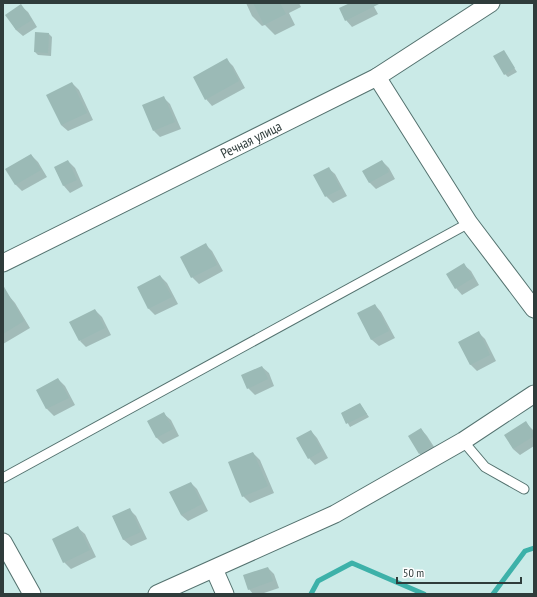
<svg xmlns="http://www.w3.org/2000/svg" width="537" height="597" font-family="'PT Sans Narrow',sans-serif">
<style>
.shadow{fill:#0003}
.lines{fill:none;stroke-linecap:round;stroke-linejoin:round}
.stream{stroke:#3db1a9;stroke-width:5}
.building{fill:#9bbab6}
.service-casing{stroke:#54726f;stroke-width:11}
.minor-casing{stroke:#54726f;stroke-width:19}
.service{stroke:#fff;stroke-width:9}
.minor{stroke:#fff;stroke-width:17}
.labels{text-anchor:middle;stroke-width:3;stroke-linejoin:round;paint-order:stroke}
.street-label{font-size:14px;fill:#2f3c3b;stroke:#fff}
</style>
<rect width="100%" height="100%" fill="#caeae7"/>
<path class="shadow" d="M246,3H299L301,7L289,13L295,25L275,35L265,25L262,26L252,16Z
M352,3H372L378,14L352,27L346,20Z
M21,6L28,12L37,27L23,36L16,30L7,15Z
M49,34L52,37L51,56L38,55L35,52Z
M503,51L517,72L508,77L505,74Z
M227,60L233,66L245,88L212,106L206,99Z
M72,83L79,90L93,120L68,131L61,125Z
M163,97L170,104L181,129L160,137L154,131Z
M31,155L38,162L47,177L22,191L15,184Z
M68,161L75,168L83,186L70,193L64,186L55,168Z
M382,161L389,168L395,179L376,189L370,183L364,172Z
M328,168L335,174L347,196L333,203L326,196Z
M206,245L212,251L223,271L199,284L192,277Z
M464,265L471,271L479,285L462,295L456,288Z
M160,276L167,283L178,304L155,315L149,309L138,288Z
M9,296L15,303L30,328L3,344V299Z
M375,305L381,312L395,338L379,346L372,340L359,314Z
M95,310L102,317L111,335L86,347L80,341Z
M478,332L485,339L496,361L477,371L470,364Z
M262,367L269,373L274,386L255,395L248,388Z
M58,379L65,386L75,405L54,416L47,409L38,390Z
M360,404L369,417L350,427L342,413Z
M164,414L171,420L179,436L163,444L156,437Z
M526,423L534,431V446L520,455L513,449Z
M421,429L427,436L438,453L426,460L420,454Z
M311,431L317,438L328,458L315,465L309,458Z
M253,453L260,460L274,493L250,503L243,496Z
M191,483L197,489L208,511L188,521L181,515Z
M129,509L136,516L147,539L131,546L124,540L113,517Z
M78,528L85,534L96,557L71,569L64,562Z
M268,568L274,574L279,588L261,594H253L249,589Z"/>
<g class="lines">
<path class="stream" d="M311,594L318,581L352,563L424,594
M493,594L525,551L534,548"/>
</g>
<path class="building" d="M253,3H280L286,14L264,25Z
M350,3H381L345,21L339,8Z
M21,4L32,20L16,30L5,15Z
M35,32L49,33L48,53L34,52Z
M504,50L515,68L504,75L493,56Z
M227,58L239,81L205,100L193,77Z
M72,82L87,113L61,125L46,95Z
M164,96L175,122L153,131L142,105Z
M31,154L41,170L15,185L5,169Z
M68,160L77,180L63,186L54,167Z
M382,160L389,172L369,183L362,171Z
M329,167L341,189L325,197L313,175Z
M206,243L217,265L191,278L180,257Z
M464,263L473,278L455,289L446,274Z
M160,275L172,297L148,309L137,287Z
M3,285L24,321L3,334Z
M375,304L389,331L371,340L357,313Z
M95,309L105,328L79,341L69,322Z
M479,331L490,355L470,365L458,342Z
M262,366L268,379L247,389L241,375Z
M58,378L69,398L46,409L36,390Z
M360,403L367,414L346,424L341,413Z
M164,412L173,429L156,438L147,421Z
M526,421L534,434V436L513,449L504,435Z
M421,428L432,446L419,454L408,436Z
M311,430L322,451L308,459L296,438Z
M253,452L268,486L242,497L228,462Z
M191,482L202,504L181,515L169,492Z
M130,508L141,532L123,540L112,516Z
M78,526L90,550L63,563L52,539Z
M268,567L273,581L248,590L243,575Z"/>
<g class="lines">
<g class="service-casing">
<path id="service" d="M463,441L485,467L524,489
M3,478L469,223"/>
</g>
<g class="minor-casing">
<g id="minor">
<path d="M377,77L469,223L534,309"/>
<path id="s1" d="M3,263L377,77L491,3"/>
<path d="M3,542L32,594"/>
<path d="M214,569L225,594"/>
<path d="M157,594L335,514L463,441L534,394"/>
</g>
</g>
<use href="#service" class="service"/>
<use href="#minor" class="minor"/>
</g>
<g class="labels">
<g class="street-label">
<text dy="5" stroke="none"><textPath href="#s1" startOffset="277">Речная улица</textPath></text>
</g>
</g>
<rect width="537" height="597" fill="none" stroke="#2f3c3b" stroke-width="8"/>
<path d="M397 577v6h124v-6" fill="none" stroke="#2f3c3b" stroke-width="2"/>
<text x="403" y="577" font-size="12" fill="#2f3c3b" stroke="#ffffff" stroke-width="3" paint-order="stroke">50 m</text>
</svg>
